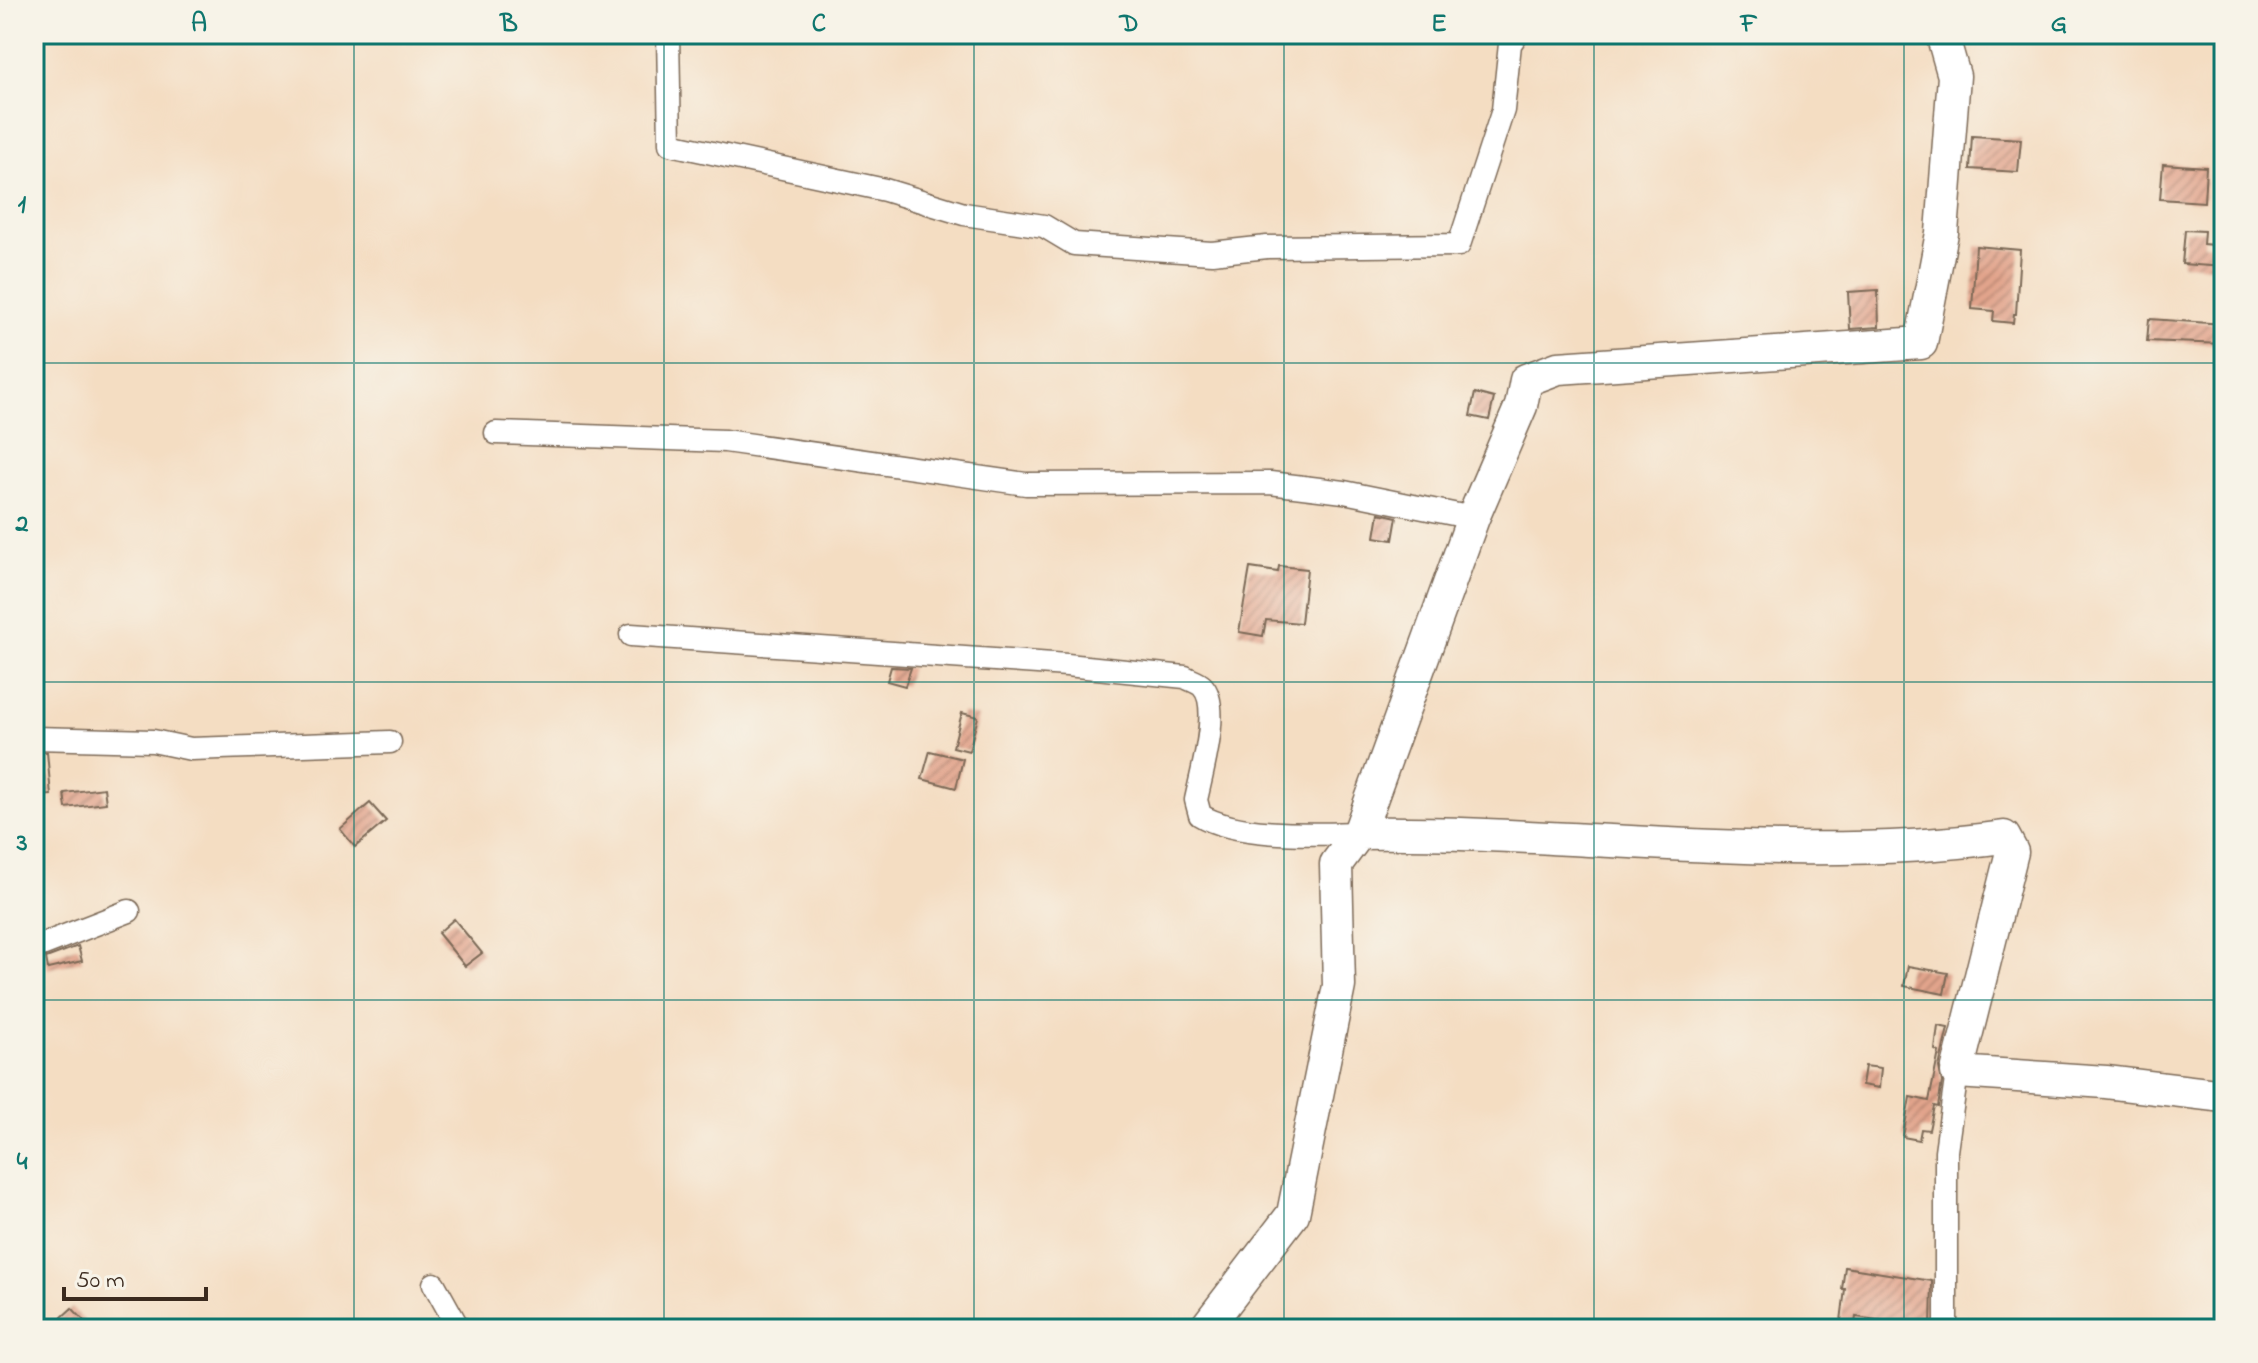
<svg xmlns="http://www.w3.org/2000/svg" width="2258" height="1363" font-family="'Indie Flower',sans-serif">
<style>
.building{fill:url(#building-hatch)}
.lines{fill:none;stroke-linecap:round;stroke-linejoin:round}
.street-casing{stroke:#7c6957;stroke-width:25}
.secondary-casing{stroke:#7c6957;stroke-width:35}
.street{stroke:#fff;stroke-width:22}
.secondary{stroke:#fff;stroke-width:32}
.grid{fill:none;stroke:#0f766e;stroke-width:2;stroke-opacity:0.55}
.neatline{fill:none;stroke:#0f766e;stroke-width:3}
.grid-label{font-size:26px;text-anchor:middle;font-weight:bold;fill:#0f766e}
</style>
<defs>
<pattern id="building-hatch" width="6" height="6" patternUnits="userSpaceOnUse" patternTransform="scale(2)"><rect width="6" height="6" fill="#e2a48c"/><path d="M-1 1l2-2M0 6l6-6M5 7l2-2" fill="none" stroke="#b88672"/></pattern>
</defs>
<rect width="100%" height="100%" fill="#f7f3e8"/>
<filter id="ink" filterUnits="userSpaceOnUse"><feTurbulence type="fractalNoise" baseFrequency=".0125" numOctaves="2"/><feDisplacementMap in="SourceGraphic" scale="16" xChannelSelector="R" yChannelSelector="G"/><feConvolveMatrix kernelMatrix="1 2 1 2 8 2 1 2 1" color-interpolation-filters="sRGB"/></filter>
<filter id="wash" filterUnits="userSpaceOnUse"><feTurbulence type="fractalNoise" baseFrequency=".006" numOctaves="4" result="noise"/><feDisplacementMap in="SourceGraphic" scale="32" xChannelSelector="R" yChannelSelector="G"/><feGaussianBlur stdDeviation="1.8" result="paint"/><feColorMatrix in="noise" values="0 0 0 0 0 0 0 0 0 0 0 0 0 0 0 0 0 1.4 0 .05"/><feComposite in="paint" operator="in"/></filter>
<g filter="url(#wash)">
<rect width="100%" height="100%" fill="#f4ddc2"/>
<g id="blocks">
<path class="building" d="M1972,136L2021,139L2018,172L1970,169Z
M2163,164L2206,167L2204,202L2160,199Z
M2185,230L2204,231L2203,244L2224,246V267L2182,264Z
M1976,246L2020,250L2016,314H2014L2013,323L1993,321L1994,311L1972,309Z
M1878,290L1879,327L1850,329L1848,292Z
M2149,319L2224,324V344L2147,341Z
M1475,393L1494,398L1489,420L1470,416Z
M1379,513L1397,517L1393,540L1375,537Z
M1279,566L1307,569L1301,623L1266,620L1263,636L1239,632L1250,568L1278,572Z
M891,667L911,668L905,686L887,681Z
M962,713L978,717L969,751L953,747Z
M930,751L963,759L956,788L922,779Z
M34,752H47L51,795L34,796Z
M104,788L106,803L66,808L64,793Z
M370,803L386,821L355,847L340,829Z
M454,919L482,953L465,966L438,933Z
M78,946L82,961L48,969L46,958Z
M1908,966L1948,973L1944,994L1904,986Z
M1938,1026L1948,1028L1939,1067L1942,1082L1938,1107L1934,1106L1929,1130L1921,1129L1919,1140L1903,1137L1910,1097L1929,1101L1939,1052L1935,1050Z
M1865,1066L1881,1068L1879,1088L1862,1085Z
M1845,1267L1932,1281L1931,1329H1884V1321L1856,1317L1854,1329H1840L1845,1289H1842Z
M72,1308L92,1329H49Z"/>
</g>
</g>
<g filter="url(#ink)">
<use href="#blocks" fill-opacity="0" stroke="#7c6957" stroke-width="2"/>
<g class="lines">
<g class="street-casing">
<path id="street" d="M668,34L670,144L885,190L964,214L1044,226L1074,244L1212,253L1267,247L1459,245L1503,110L1510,44L1517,34
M496,433L725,441L1026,484L1270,483L1344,492L1473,518
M631,635L1067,665L1185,677C1190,680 1198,682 1202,686C1222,705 1201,775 1196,800L1200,815C1237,838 1316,834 1359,833
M34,738L153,741L191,749L390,742
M34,948L129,911
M434,1284L459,1329
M1946,1329V1151L1957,1072"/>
</g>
<g class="secondary-casing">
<path id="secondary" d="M1359,833C1574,830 1789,866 2004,837L2012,852L1957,1072L2106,1082L2224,1096
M1205,1329L1293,1214L1339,986L1336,864L1359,833L1473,518L1521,406L1526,380L1558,368L1921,343L1942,233L1954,76L1942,34"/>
</g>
<use href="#street" class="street"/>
<use href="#secondary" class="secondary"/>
</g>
</g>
<path class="grid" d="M354,34V1329M664,34V1329M974,34V1329M1284,34V1329M1594,34V1329M1904,34V1329M34,363H2224M34,682H2224M34,1000H2224"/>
<rect width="2258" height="1363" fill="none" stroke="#f7f3e8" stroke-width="88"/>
<path d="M64 1287v12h142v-12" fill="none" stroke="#3b2a1e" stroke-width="4"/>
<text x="76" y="1287" font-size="24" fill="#3b2a1e" stroke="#f7f3e8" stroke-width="6" paint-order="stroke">50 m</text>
<rect x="44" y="44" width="2170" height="1275" class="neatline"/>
<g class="grid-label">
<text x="199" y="31">A</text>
<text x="509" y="31">B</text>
<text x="819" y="31">C</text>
<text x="1129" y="31">D</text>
<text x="1439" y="31">E</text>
<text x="1749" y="31">F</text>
<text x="2059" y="31">G</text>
<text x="22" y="212">1</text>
<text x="22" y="531">2</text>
<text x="22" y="850">3</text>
<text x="22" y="1169">4</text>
</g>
</svg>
